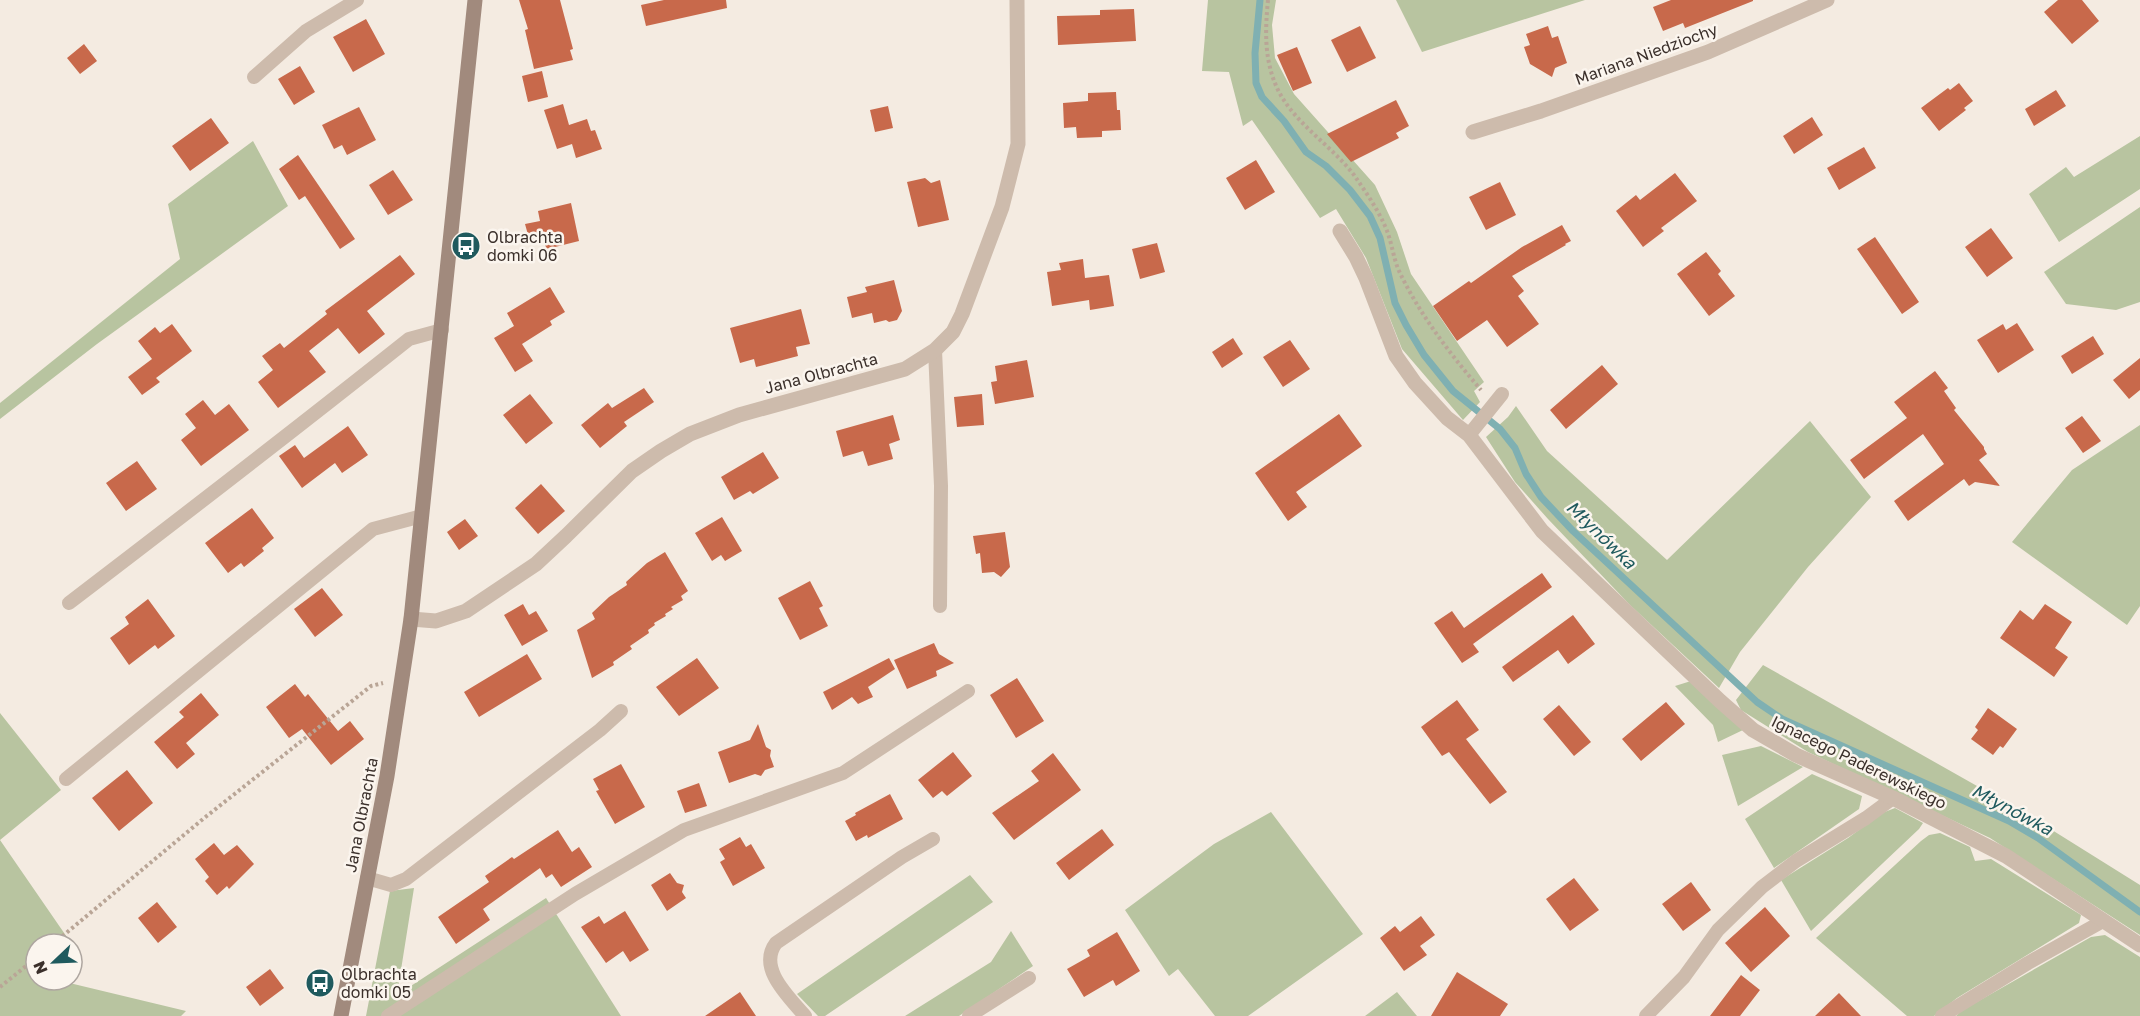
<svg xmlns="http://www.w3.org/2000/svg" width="2140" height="1016" font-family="'Golos Text',sans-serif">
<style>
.green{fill:#b8c4a0}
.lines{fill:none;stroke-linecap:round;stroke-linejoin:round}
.stream{stroke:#7fb0b2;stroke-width:7}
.building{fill:#c8694b}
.path{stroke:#b9a596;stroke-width:4;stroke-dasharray:3 3;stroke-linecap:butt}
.lane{stroke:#cdbbac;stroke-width:14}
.street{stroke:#cdbbac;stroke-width:15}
.secondary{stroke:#a18a7d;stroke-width:15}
.labels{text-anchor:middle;stroke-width:5;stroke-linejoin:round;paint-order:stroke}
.street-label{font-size:16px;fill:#3b302b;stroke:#fbf5ee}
.poi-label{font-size:16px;fill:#3b302b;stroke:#fbf5ee;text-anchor:start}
.water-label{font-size:18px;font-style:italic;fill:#1f5a5e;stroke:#fbf5ee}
</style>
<rect width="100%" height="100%" fill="#f4ebe1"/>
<path class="green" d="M1208,0H1276L1272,25L1275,58L1294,94L1375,185L1397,232L1411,274L1484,382L1474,391L1480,402L1463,420L1402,349L1366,258L1336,209L1320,218L1252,120L1243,126L1229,72L1202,71Z
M1396,0H1585L1422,52Z
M2140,136V189L2059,242L2029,194L2066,167L2074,177Z
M253,141L288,206L97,344L0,419V403L180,259L168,204Z
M2140,207V302L2116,310L2066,304L2044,272Z
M1516,406L1547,451L1667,560L1810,421L1871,497L1808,567L1740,652L1719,688L1630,605L1548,519L1515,482L1486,437L1508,417Z
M2140,425V606L2127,625L2012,542L2072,470Z
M1763,665L2023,812L2140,885V935L1990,838L1808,752L1741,710L1736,700Z
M1691,681L1743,730L1718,742L1713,725L1675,686Z
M0,713L61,790L0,840L71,943L36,944V980H57L186,1011L181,1016H0Z
M1761,746L1803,767L1738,806L1722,755Z
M1812,774L1862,796L1859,809L1774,868L1745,819Z
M1895,808L1923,823L1919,829L1811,931L1781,880L1848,838L1882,813Z
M1271,812L1363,934L1248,1016H1215L1178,969L1169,976L1125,910L1214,844Z
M1940,833L1970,847L1975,861L1991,859L2081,915L2079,923L1957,998L1934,1016H1907L1816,938L1921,841L1929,835Z
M970,875L993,902L825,1016H818L797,994Z
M414,888L397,995L546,898L621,1016H366L390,891Z
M1011,931L1033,966L959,1016H905L991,962Z
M2105,935L2140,957V1016H1956L1961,1011L2091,937Z
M1397,992L1417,1016H1365Z"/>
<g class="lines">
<path class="stream" d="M1260,0L1255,53L1256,83L1262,97L1284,121L1306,152L1326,166L1350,190L1370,216L1380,238L1395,303L1406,325L1424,355L1453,391L1500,429L1515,448L1526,474L1541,497L1573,531L1757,702L1782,719L2009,821L2038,838L2140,912"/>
</g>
<path class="building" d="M519,0H560L573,49L570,50L573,60L534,69L525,30L528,29Z
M664,0H726L727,8L646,26L641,5Z
M1671,0H1753V1L1685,28L1683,23L1663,31L1653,7Z
M2058,0H2082L2099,21L2072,44L2044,12Z
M1134,9L1136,41L1058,45L1057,16L1100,15V10Z
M366,19L385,54L353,72L333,37Z
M1360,26L1376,58L1347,72L1331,40Z
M1548,26L1552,38L1558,36L1567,63L1555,68L1552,77L1530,64L1524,47L1530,45L1526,34Z
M84,44L97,61L80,74L67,58Z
M1297,47L1312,83L1293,91L1277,55Z
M300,66L315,92L294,105L278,79Z
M542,71L548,97L528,102L522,76Z
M1959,83L1973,101L1964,108L1966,110L1939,131L1921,108L1948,88L1950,90Z
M2056,90L2066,106L2034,126L2025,109Z
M1116,92L1117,110H1120L1121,130L1102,131V137L1077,138L1076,127L1064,128L1063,103L1088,101V93Z
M1396,100L1409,126L1396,133L1399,138L1351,162L1327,134Z
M563,104L569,125L587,119L591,131L595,130L602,149L576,158L572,144L557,149L544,110Z
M888,106L893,128L875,132L870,110Z
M359,107L376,140L347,155L342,145L334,149L322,125Z
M1812,117L1823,135L1794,154L1783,136Z
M211,118L229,143L190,171L172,146Z
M1864,147L1876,168L1839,190L1827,168Z
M298,155L355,239L340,249L305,196L299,200L279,169Z
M1256,160L1275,192L1245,210L1226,178Z
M393,170L413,200L388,215L369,185Z
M1675,173L1697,201L1661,228L1664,231L1643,247L1616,211L1636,195L1640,200Z
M925,178L931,183L940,180L949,220L918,227L907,182Z
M1500,182L1516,215L1486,230L1469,197Z
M571,203L579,241L547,249L542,239L530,242L525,224L540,221L538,211Z
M1562,225L1571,241L1565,244L1566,245L1512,276L1524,291L1518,296L1539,324L1507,347L1487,320L1457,341L1433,306L1469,281L1471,283L1522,247Z
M1991,228L2013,258L1987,277L1965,247Z
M1875,237L1919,302L1902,314L1857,249Z
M1157,243L1165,272L1140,279L1132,249Z
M1706,252L1721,271L1718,274L1735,296L1709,316L1677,274Z
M400,255L415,274L367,311L385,334L359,354L338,328L309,351L326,372L278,408L258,382L273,370L262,356L280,343L284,348L327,314L325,311Z
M1083,259L1085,278L1109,275L1114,306L1090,310L1089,300L1052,306L1047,272L1061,270L1059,263Z
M894,280L902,311L897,320L889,322L886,320L874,323L872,313L852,318L847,297L867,292L865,287Z
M550,287L565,312L550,321L552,325L522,344L533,361L515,372L494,338L514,326L507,313Z
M801,309L810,344L796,347L798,356L756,367L754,359L740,363L730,328Z
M2017,323L2034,350L1998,373L1977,340L2003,324L2006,330Z
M172,324L192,351L156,378L160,382L142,395L128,377L152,359L138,341L155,327L160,333Z
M2093,336L2104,354L2072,374L2061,356Z
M1233,338L1243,354L1222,368L1212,352Z
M1290,340L1310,369L1283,387L1263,357Z
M2140,358V390L2129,399L2113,380Z
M1027,360L1034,397L995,404L991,382L997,381L995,366Z
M1602,365L1618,384L1566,429L1550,410Z
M1935,371L1948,388L1944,391L1956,408L1954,410L1984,447V449L1987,454L1979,460L2000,486L1975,482L1969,486L1964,479L1908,521L1894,501L1944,464L1923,434L1864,479L1850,460L1907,418L1894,402Z
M644,388L654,402L624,422L627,426L600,448L581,425L608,403L612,408Z
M530,394L553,423L526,444L503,415Z
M982,394L984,425L957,427L954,397Z
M203,400L215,415L229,404L249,430L201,466L181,440L196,428L185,414Z
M1339,414L1362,446L1296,492L1307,507L1288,521L1255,473Z
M893,415L900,440L889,444L893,459L868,466L863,451L843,457L836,431Z
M2082,416L2101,441L2083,453L2065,428Z
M348,426L368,455L342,473L335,463L302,488L279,456L295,445L304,458Z
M763,452L779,478L753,494L750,491L734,500L721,477Z
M137,461L157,489L126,511L106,483Z
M541,484L565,511L538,534L515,508Z
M252,508L274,538L262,548L264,551L244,567L241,563L228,573L205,543Z
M722,517L742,551L725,561L721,555L712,561L695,533Z
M465,519L478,536L459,550L447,532Z
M1005,532L1010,567L1001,577L994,572L982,573L980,553L976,554L973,536Z
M665,552L688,591L681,596L683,600L671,607L673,609L665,614L666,616L654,623L655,625L648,630L649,633L630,646L632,649L613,662L614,665L592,678L577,630L595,619L592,613L609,597L627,585L626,582L647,563Z
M1542,573L1552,587L1473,644L1479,652L1462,663L1434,623L1452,611L1464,628Z
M810,581L823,606L819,608L828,626L800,640L778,598Z
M322,588L343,615L315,637L294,609Z
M148,599L175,636L158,649L155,645L129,665L110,638L129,624L125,617Z
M523,604L529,615L536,611L548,631L522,646L504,615Z
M2045,604L2072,622L2055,648L2068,657L2054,677L2000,638L2020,610L2033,620Z
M1573,615L1595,644L1568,664L1558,650L1513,682L1502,667Z
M934,643L939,654L954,663L936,671L937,676L907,689L894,660Z
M527,654L542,679L479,717L464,692Z
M697,658L719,688L679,716L656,687Z
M889,658L895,669L868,687L873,697L858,704L852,697L832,710L823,692Z
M1017,678L1044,721L1016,738L990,695Z
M295,684L305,697L308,694L338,731L350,721L364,739L331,765L302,729L289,738L266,707Z
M201,693L219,715L186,743L195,754L177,769L154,742L184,717L179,712Z
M1457,700L1479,730L1466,739L1507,792L1490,804L1449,752L1442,756L1421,727Z
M1666,702L1685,724L1641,761L1622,739Z
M1559,705L1591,742L1574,756L1543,719Z
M1988,708L2017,729L2003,748L2000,746L1993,755L1971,739L1978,730L1975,727Z
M758,724L766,747L771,750L770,756L774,767L765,770L761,776L755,774L729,783L718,752L750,740Z
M953,752L972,776L947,796L942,791L933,798L918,780Z
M1053,753L1081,790L1014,840L992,813L1039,781L1031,771Z
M621,764L645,807L615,824L596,791L599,790L593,779Z
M127,770L153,803L119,831L92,798Z
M699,783L707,806L685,813L677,791Z
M890,794L903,819L868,838L867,835L856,841L845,821L856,815L855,813Z
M1102,829L1114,845L1069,880L1056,863Z
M558,830L572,852L579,847L592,867L561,887L552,874L546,878L540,868L483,909L490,920L456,944L438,917L489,882L485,876L512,857L514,859Z
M740,837L746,847L751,844L765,868L733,886L720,862L725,859L719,849Z
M214,843L224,855L237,845L254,864L229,889L227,886L217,895L205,881L209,877L195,859Z
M670,873L677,883L684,885L682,892L686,898L667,911L651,885Z
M1574,878L1599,910L1570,931L1546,899Z
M1691,882L1711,910L1683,931L1662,904Z
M157,902L177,927L158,943L138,918Z
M1765,907L1790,936L1751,972L1725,943Z
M625,911L649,950L630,962L623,951L606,963L581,927L599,916L604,924Z
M1421,916L1435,935L1420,946L1427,955L1404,971L1380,938L1395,926L1400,932Z
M1117,932L1140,971L1116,986L1113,980L1084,997L1067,969L1090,956L1087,950Z
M270,969L284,988L260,1006L246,987Z
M1457,972L1508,1004L1500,1016H1431Z
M1741,975L1760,990L1740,1016H1710Z
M740,992L756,1016H705Z
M1839,993L1861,1016H1815Z"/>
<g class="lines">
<path class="path" d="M1268,0C1265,31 1264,61 1278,90C1295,124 1331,145 1354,175C1365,191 1377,208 1385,226C1392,241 1393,259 1400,273C1420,315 1451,355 1481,390
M53,944L203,819L371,686L383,683
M0,987L36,958"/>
<path class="lane" d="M254,77L306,31L357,0
M935,350L941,486L940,606
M1469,435L1502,394
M69,603C183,516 297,428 409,339L442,330
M66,779L373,529L422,516
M367,878L391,885L406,879L600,730L621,711
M388,1016L575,894L684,830L843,773L968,691
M805,1016C789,997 757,968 776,943L902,857L933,839
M969,1016L1029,978
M1646,1016L1684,977L1718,930L1762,887L1796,861L1866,818L1893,798
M1942,1016L2028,963L2103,921"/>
<path class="street" d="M1473,132L1541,111L1708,52L1827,0
M1340,231L1356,257L1366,278L1396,356L1415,383L1447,418L1469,435L1542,531L1720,701L1753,730L1796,755L1893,798L2006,856L2140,945
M411,619L436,621L466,611L536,564L566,536L632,471L661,451L690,434L739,415L905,369L935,350L953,332L962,314L1002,207L1018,144L1017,0"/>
<path class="secondary" d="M341,1016L387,776L411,619L475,0"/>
</g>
<defs>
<g id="bus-disc" transform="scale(1.5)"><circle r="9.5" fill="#1f5a5e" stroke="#fbf5ee"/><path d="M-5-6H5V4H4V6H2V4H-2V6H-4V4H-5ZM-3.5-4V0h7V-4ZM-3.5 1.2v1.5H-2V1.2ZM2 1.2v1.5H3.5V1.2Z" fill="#fff"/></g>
</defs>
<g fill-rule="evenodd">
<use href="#bus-disc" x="466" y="246"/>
<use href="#bus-disc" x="320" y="983"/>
</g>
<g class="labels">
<g class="street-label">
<text transform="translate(1646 54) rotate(-20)" y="6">Mariana Niedziochy</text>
<text transform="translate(821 373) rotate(-15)" y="6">Jana Olbrachta</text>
<text transform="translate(1859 762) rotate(26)" y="6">Ignacego Paderewskiego</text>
<text transform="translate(361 815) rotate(-79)" y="6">Jana Olbrachta</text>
</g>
<g class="poi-label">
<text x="487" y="243">Olbrachta<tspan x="487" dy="18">domki 06</tspan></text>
<text x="341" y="980">Olbrachta<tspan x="341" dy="18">domki 05</tspan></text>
</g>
<g class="water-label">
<text transform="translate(1601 535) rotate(44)" y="6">Młynówka</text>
<text transform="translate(2012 810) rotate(28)" y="6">Młynówka</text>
</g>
</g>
<g transform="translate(54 962) rotate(247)"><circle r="28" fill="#fbf5ee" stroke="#aea6a0" stroke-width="1.5"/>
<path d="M0-4.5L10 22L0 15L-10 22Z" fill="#1f5a5e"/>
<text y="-9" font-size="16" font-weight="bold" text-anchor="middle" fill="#3b302b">N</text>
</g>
</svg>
